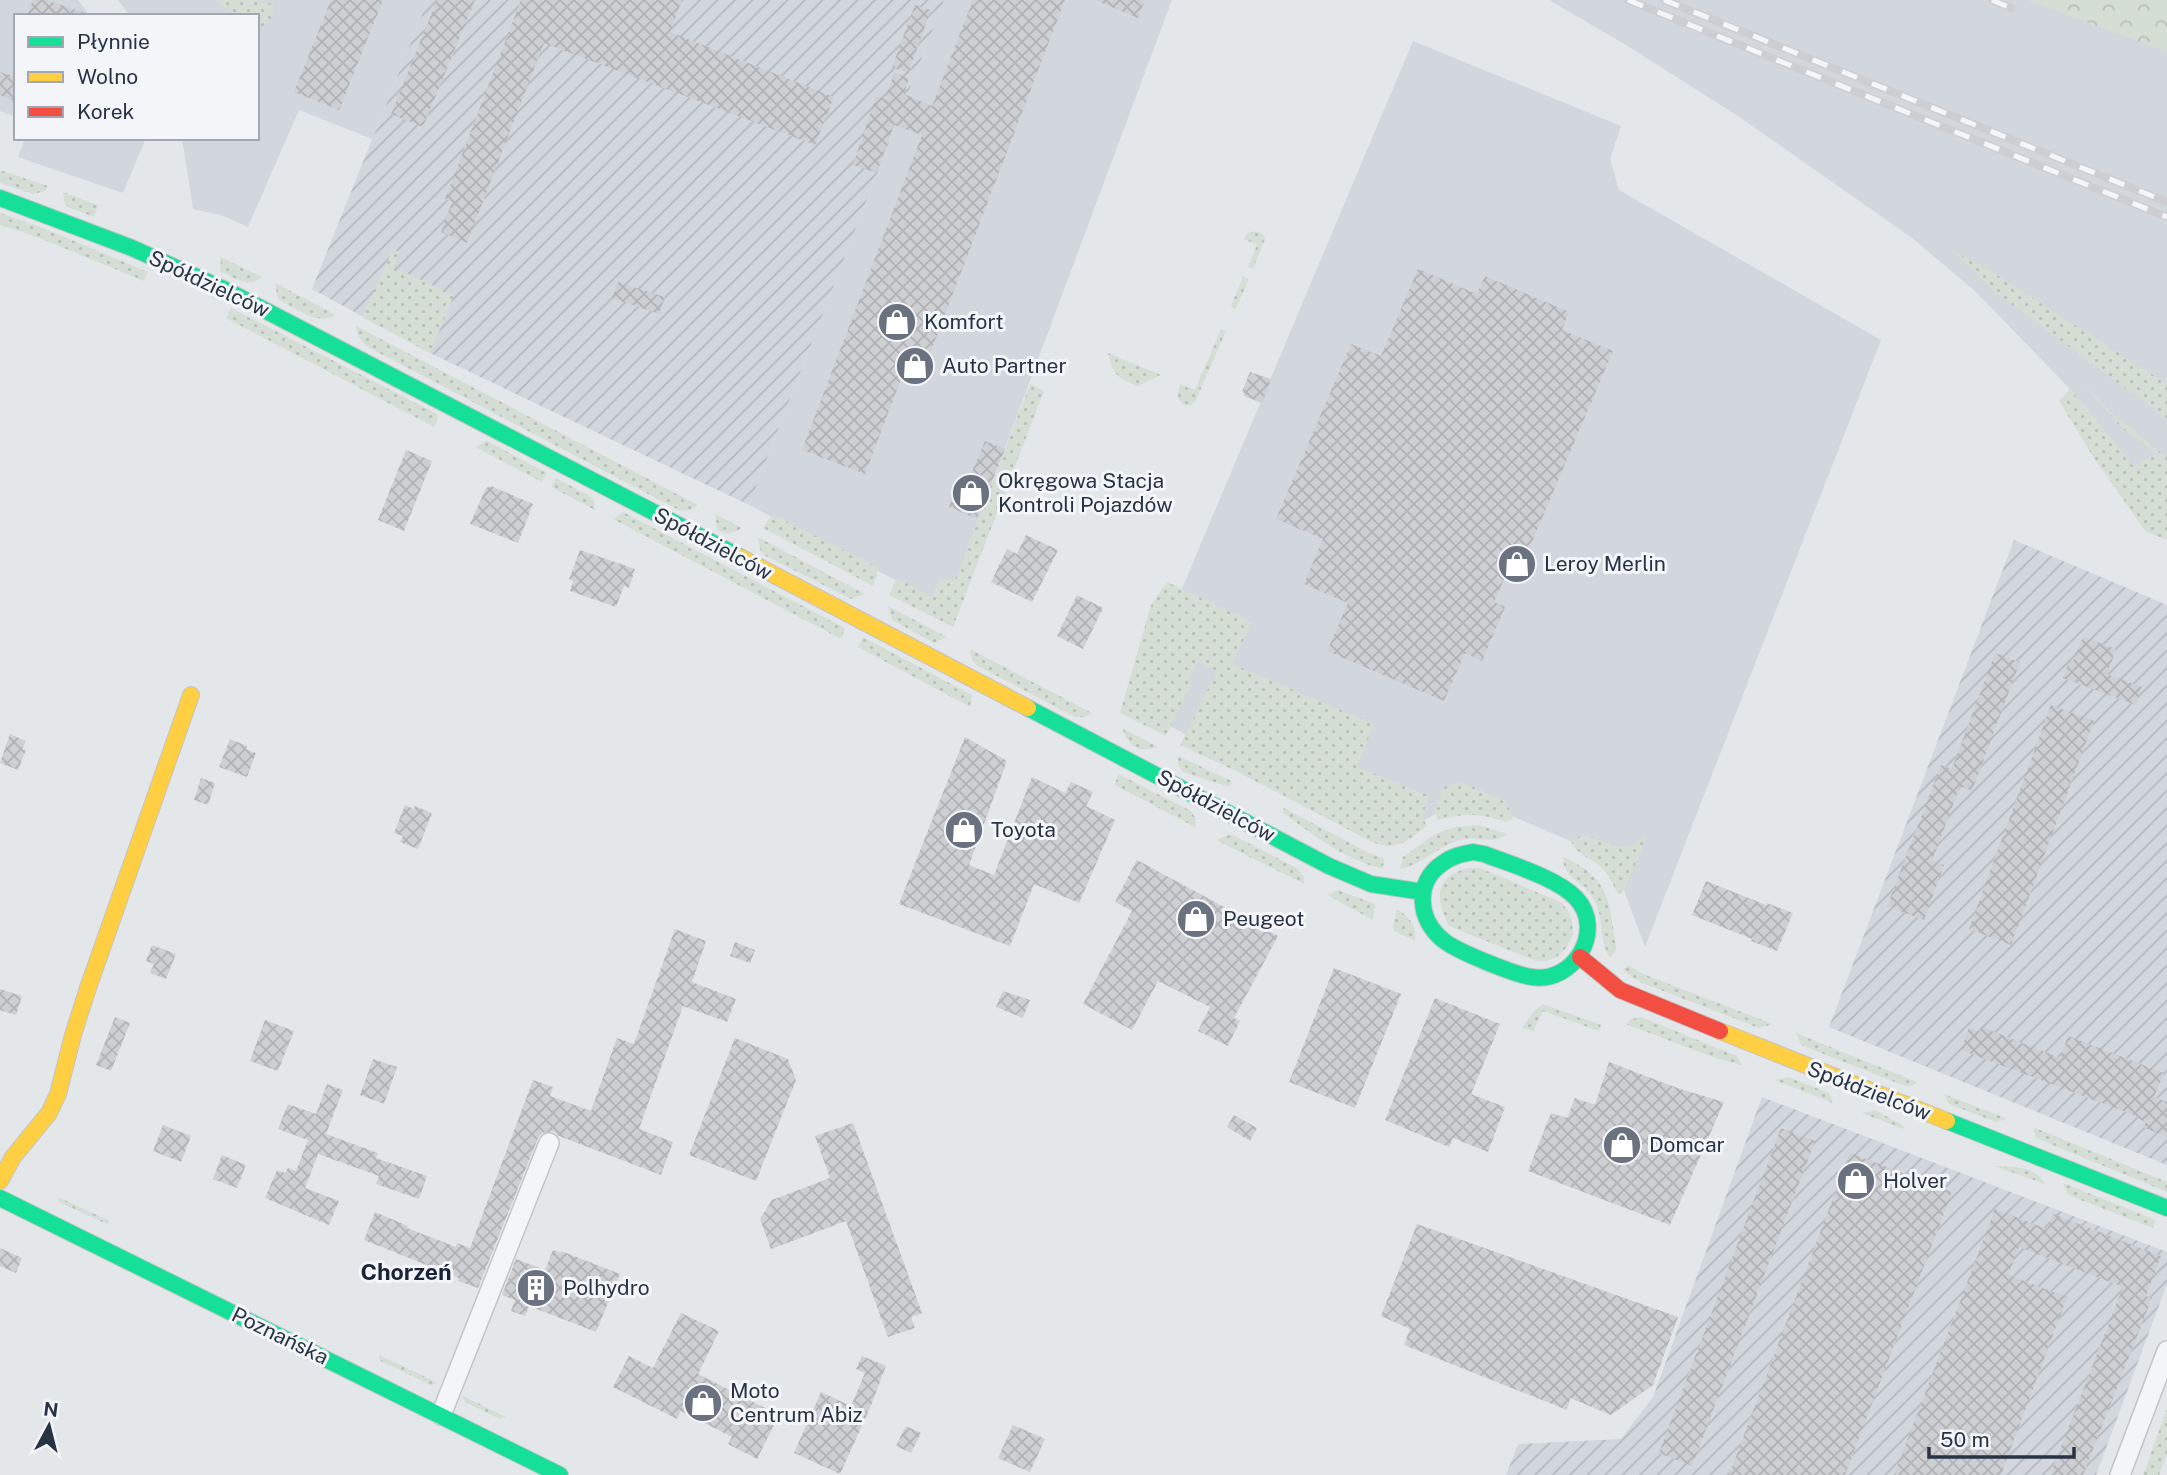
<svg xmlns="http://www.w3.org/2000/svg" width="2167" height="1475" font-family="'Public Sans',sans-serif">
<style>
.built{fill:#d2d6dd}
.industrial{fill:url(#industrial-furrows)}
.grass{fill:url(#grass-dots)}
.forest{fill:url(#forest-crowns)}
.building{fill:url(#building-cross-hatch)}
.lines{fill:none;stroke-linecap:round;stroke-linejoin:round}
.street-casing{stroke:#c2c5c8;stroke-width:22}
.fast-casing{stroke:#c2c5c8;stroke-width:18}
.slow-casing{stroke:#c2c5c8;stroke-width:18}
.jam-casing{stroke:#c2c5c8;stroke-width:18}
.street{stroke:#f4f5f7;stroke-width:19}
.fast{stroke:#16e098;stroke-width:16}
.slow{stroke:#ffcf43;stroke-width:16}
.jam{stroke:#f24e42;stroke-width:16}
.rail-casing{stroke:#cdced1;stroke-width:8}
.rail{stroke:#f3f5f9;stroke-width:5;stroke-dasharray:16;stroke-linecap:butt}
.labels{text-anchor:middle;stroke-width:6;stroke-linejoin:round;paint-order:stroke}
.street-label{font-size:21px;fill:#283346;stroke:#f3f5f9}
.poi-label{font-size:21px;fill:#283346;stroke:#f3f5f9;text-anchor:start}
.neighbourhood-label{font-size:23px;font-weight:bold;fill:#1a2437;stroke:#f3f5f9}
</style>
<defs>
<pattern id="industrial-furrows" width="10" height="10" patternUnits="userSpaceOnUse" patternTransform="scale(1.75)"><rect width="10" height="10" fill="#d2d6dd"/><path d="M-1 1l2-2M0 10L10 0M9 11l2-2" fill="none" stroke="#b4b8bf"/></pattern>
<pattern id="grass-dots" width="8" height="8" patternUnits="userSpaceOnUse" patternTransform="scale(1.75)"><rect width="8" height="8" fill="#d5ded5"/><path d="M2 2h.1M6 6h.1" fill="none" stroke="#b7bfb8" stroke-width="1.8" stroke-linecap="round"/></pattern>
<pattern id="forest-crowns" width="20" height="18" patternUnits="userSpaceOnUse" patternTransform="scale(1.75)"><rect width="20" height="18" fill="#d5ded5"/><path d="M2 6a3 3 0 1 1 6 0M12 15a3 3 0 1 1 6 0" fill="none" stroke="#b7bfb8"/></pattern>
<pattern id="building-cross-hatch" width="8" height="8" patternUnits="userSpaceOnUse" patternTransform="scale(1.75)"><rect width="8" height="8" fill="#cdcfd3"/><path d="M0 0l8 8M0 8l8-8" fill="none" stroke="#b0b2b6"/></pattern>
</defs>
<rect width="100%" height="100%" fill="#e4e7ea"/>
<path class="built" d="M0,0H78L90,16H16V117L0,111Z
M118,0H428L372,139L299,110L248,227L221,215L193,209L182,138H257V16H130Z
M944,0H1172L946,606L749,505Z
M1549,0H2029L2167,51V503L2135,468L2070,389L1975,291L1912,238L1738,116L1626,45Z
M1413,41L1621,126L1610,159L1619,190L1881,340L1645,947L1617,871L1580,845L1493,808L1455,802L1393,839L1132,707Z
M25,138H146L123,193L18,157Z"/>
<path class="industrial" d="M428,0H944L749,505L430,353L312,289Z
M2014,540L2167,605V1165L1829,1027Z
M1762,1097L2167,1252V1284L2096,1475H1506L1518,1444L1621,1439L1653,1397Z"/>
<path class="grass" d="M217,0H261V3L275,4C274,16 269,25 257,29V16C239,16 229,13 217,0Z
M0,170L48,186L45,191L33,194L0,183Z
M63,192L98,205L94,217L68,207L65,204Z
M0,213L43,228L148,272L144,281L37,237L0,225Z
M1255,231L1263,234L1265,239L1253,269L1248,267L1257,245L1244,239L1247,233Z
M393,249L400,252L393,267L454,295L430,353L362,317Z
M1950,249L1987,269L2167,384V419L2000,296Z
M221,257L262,277C248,289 235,278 220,271Z
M1243,277L1249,279L1236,308L1234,309L1231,306Z
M275,283L336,315C317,326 295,308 278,299Z
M231,308L437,414L438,419L434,427L226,318Z
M356,326L698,505C691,511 687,512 679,510L366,346L358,336Z
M1221,329L1226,331L1196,400L1191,405C1184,406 1179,403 1177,396L1180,384L1195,390Z
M1108,353L1161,375L1138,386C1117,378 1113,375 1108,353Z
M2076,376L2111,412L2167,458V540L2146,532L2092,455L2059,401L2070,389L2135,468L2144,459L2157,454L2122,428Z
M1030,384L1044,391L953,627L889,595L897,578L932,597L940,579L955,580Z
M487,441L547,473L542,482L475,447Z
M556,478L593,498L595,510L551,487Z
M623,512L845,628L841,639L613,519Z
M715,514L742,528C733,534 727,535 717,530Z
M772,514L877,567V574L873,586L763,528Z
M758,537L865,594L851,599L764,555L760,550Z
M1167,582L1252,622L1232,664L1374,724L1357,767L1430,796L1422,816L1427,826C1406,841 1399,852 1372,842L1238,772L1180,745L1217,671L1198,661L1189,679L1193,681L1166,736L1120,713L1151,605Z
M888,606L947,637L934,643L892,620Z
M863,637L972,695L970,707L858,647Z
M970,649L1092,713L1085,717H1075L976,665L972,660Z
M1122,728L1158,747C1138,754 1129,746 1122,728Z
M1178,756L1232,781L1229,787L1183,772L1178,765Z
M1118,774L1191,811L1196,819L1195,827L1115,785Z
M1459,783L1470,785L1507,803L1513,819L1505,822C1482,813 1462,813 1438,820L1434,812L1443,787Z
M1284,808L1369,853L1384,858L1383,869C1343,859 1315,836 1283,813Z
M1479,825L1508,834C1491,845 1483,837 1466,839C1441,842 1424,865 1400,869L1403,857L1435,834L1456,827Z
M1231,834L1298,869L1304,877V884L1216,840Z
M1648,834L1624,890L1618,894C1613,884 1609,875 1602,868C1592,858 1576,855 1571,841C1591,825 1613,855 1634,844C1639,842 1643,837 1648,834Z
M1563,857C1610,878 1609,900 1616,946V950L1610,958C1597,939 1606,914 1591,895C1581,882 1562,875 1563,857Z
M1468,868H1480L1560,902L1568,910L1572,921L1573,935L1567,947L1557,957L1547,961H1536L1449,926C1435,899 1434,877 1468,868Z
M1338,890L1375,904L1373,920L1327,895Z
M1397,909C1409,916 1417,926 1415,941L1394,931L1393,927Z
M1628,965L1643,974L1773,1024L1759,1028L1640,982L1623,970Z
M1543,1004L1601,1025L1599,1031L1543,1011L1533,1031L1522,1028L1535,1010Z
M1641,1017L1737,1056L1743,1066L1707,1055L1626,1024L1631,1019Z
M1796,1033L1917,1082L1912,1086H1905L1801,1045Z
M1788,1077L1829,1093L1833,1103L1775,1080Z
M1944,1094L2008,1119L1996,1122L1949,1104Z
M1875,1110L1904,1126L1903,1129L1862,1113Z
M2033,1127L2167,1182V1192L2036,1138Z
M1994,1166C2013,1167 2034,1165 2045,1184Z
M2063,1183L2156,1220L2153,1228L2068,1195Z
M58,1197L110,1221L107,1224L59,1202Z
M379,1355L438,1383L431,1385L379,1360Z
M461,1395L506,1417L500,1419L465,1402Z
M2167,1409V1454L2159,1475H2143Z"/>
<path class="forest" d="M2029,0H2167V51L2152,47Z"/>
<path class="building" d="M33,0H46L85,13L84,16H27Z
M331,0H383L339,110L294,92Z
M437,0H475L423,127L391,114Z
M521,0H682L670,32L834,97L815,145L544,43L467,243L441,232L452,202L445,199Z
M973,0H1065L918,385L901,379L865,474L802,450L922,135L894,125L877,173L853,165L876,96L885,99L894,73L909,78L904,94L932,106Z
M1095,0H1145L1138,18Z
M915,5L931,10L908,73L892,67Z
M0,72L16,77V102L0,95Z
M1418,269L1477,294L1485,276L1569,312L1562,330L1613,351L1520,570L1510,566L1494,602L1505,607L1482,661L1465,653L1444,701L1327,651L1348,603L1304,584L1323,539L1276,519L1351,344L1381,356Z
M618,282L665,297L659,314L612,298Z
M1250,372L1271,379L1262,403L1244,396L1245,393L1242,392Z
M985,441L1005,449L977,519L949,507L961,476L969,479Z
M406,450L432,461L404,531L378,520Z
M491,486L533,504L518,543L470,524L486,488Z
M1026,535L1058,550L1032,602L991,582L1007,549L1017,554Z
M580,550L635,569L629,588L624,586L616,607L570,591L573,581L569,579Z
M1077,595L1103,608L1083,649L1057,636Z
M2083,637L2116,649L2107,674L2142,687L2136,705L2063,678L2069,660L2073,661Z
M1995,653L2020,662L1972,791L1960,786L1932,861L1944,865L1924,920L1887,906L1941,765L1952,769Z
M2051,705L2094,721L2011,945L1969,929Z
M10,734L26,741L22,749L26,750L18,770L0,763Z
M965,737L1007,761L969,865L994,875L1032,777L1065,793L1071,782L1093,792L1086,806L1115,820L1079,903L1034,884L1010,946L899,904Z
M230,739L247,746L246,749L256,753L247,777L219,767Z
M201,778L215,783L208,805L194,800Z
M405,805L414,809L415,806L432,813L418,849L400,842L403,836L394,833Z
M1137,860L1278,936L1234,1018L1240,1021L1228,1046L1198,1031L1210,1007L1158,981L1132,1030L1083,1004L1132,911L1115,902Z
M1706,881L1766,905L1767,903L1793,913L1777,951L1751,941L1752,939L1692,915Z
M675,929L706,941L692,982L736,999L727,1022L683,1006L639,1129L673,1142L661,1175L559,1136L553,1131L542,1133L538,1138L478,1288L458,1281L459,1278L364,1240L375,1212L408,1226L407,1228L456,1247L457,1243L470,1248L533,1080L553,1087L550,1096L591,1111L617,1038L634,1044Z
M735,942L755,950L750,963L730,956Z
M152,945L176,954L166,979L150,973L154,964L146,961Z
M1334,968L1401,994L1355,1108L1289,1082Z
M0,989L22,996L16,1015L0,1010Z
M1003,991L1030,1000L1023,1018L996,1007Z
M1435,998L1500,1024L1471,1094L1505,1107L1488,1152L1453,1138L1449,1147L1385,1120Z
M115,1017L130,1023L111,1071L96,1065Z
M265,1020L294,1031L278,1071L250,1061Z
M1982,1027L2060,1058L2068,1036L2164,1073L2154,1097L2167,1102V1137L2143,1127L2146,1122L2139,1119V1117L1961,1050L1969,1028L1980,1032Z
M735,1038L788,1059L796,1080L756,1181L689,1155Z
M373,1059L397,1067L384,1104L360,1095Z
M1609,1062L1680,1089L1724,1102L1670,1225L1528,1171L1551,1113L1567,1118L1575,1098L1595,1105Z
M327,1084L343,1090L326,1134L378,1153L376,1158L427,1176L419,1199L376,1184L379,1176L318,1154L305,1188L339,1201L329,1225L265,1198L277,1170L285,1173L288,1168L296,1171L308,1140L278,1129L288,1104L316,1114Z
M1234,1115L1257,1128L1250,1141L1227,1127Z
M853,1123L922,1313L911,1317L915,1328L888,1337L846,1221L771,1249L760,1219L772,1200L830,1178L815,1136Z
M163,1125L191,1136L181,1162L153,1151Z
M1781,1128L1815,1141L1692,1466L1659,1453Z
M1850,1153L1952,1192L1845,1475H1729Z
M222,1155L246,1165L237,1188L213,1179Z
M1995,1209L2047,1229L2053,1214L2161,1256L2146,1296L2152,1298L2083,1475H2050L2123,1287L2019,1247L2008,1275L2067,1297L2001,1475H1894Z
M1417,1224L1678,1317L1653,1385L1611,1415L1570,1398L1567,1410L1404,1345L1410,1329L1381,1316Z
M0,1248L22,1258L16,1273L0,1266Z
M553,1250L561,1253V1251L620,1274L596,1332L529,1306L525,1316L511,1311L515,1300L502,1295L516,1259L545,1270Z
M681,1313L719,1331L698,1374L779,1415L757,1459L728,1444L732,1437L681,1411L677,1419L613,1387L629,1356L653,1368Z
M862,1356L886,1366L870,1408L840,1474L794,1453L821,1392L851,1406L865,1373L856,1369Z
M1013,1425L1045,1439L1030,1472L998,1458Z
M906,1426L921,1433L911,1453L896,1446Z"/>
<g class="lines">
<g class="street-casing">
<path id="street" d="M441,1415L549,1143
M2120,1475L2167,1351"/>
</g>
<g class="fast-casing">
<path id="fast" d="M0,198L132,248L228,291L740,557
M1028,708L1329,866L1371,884L1423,892
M1473,852L1484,854C1510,864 1557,878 1576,898C1606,930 1574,984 1532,977C1515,975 1456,951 1443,940C1418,920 1414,882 1443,863C1452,856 1462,854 1473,852Z
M1947,1121L2167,1208
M0,1198L560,1475"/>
</g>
<g class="slow-casing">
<path id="slow" d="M740,557L1028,708
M1720,1031L1947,1121
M0,1181L13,1157L49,1113L58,1094L73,1035L88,988L191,695"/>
</g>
<g class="jam-casing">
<path id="jam" d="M1580,957L1620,990L1720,1031"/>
</g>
<use href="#street" class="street"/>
<use href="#fast" class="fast"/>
<use href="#slow" class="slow"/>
<use href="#jam" class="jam"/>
<g class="rail-casing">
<path id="rail" d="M1628,0L2167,217
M1664,0L2167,202
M1992,0L2011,8"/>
</g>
<use href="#rail" class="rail"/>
</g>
<defs>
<g id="shop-disc" transform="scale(2.0125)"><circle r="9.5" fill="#6a727f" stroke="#f3f5f9"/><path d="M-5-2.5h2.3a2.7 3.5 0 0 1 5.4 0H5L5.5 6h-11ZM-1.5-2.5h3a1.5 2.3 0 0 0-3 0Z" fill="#fff"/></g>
<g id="building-disc" transform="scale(2.0125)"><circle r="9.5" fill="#6a727f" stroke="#f3f5f9"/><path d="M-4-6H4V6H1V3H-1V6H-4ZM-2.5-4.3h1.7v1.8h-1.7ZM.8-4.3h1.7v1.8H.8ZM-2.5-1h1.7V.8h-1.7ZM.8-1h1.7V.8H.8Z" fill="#fff"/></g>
</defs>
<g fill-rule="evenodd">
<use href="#shop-disc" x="897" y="322"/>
<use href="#shop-disc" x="915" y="366"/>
<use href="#shop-disc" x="971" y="493"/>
<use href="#shop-disc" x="1517" y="564"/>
<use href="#shop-disc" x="964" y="830"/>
<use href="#shop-disc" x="1196" y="919"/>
<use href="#shop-disc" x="1622" y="1145"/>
<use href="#shop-disc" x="1856" y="1181"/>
<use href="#building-disc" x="536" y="1288"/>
<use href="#shop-disc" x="703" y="1403"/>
</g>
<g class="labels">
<g class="street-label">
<text transform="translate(209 284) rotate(25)" y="7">Spółdzielców</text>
<text transform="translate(713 544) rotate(28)" y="7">Spółdzielców</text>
<text transform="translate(1216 806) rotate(28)" y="7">Spółdzielców</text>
<text transform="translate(1869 1091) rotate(21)" y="7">Spółdzielców</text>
<text transform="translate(280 1336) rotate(26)" y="7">Poznańska</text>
</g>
<g class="poi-label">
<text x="924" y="329">Komfort</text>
<text x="942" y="373">Auto Partner</text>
<text x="998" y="488">Okręgowa Stacja<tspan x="998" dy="24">Kontroli Pojazdów</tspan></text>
<text x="1544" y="571">Leroy Merlin</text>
<text x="991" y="837">Toyota</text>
<text x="1223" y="926">Peugeot</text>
<text x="1649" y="1152">Domcar</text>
<text x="1883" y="1188">Holver</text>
<text x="563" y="1295">Polhydro</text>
<text x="730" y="1398">Moto<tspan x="730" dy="24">Centrum Abiz</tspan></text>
</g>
<g class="neighbourhood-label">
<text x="406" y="1280">Chorzeń</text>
</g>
</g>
<rect x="14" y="14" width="245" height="126" fill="#f3f5f9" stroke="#a2a7b1" stroke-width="2"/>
<rect x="28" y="37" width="35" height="10" fill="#16e098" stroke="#a2a7b1" stroke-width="2"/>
<text x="77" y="49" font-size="21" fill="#283346">Płynnie</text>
<rect x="28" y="72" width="35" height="10" fill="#ffcf43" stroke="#a2a7b1" stroke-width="2"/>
<text x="77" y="84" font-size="21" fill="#283346">Wolno</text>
<rect x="28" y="107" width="35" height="10" fill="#f24e42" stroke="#a2a7b1" stroke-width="2"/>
<text x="77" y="119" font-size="21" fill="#283346">Korek</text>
<g transform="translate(49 1426) rotate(7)" stroke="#f3f5f9" stroke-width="5" paint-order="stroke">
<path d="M0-5L12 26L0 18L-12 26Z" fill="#283346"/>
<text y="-10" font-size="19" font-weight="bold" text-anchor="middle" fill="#283346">N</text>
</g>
<path d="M1929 1447v10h145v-10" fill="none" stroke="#283346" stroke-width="3.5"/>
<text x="1940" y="1447" font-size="21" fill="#283346" stroke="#f3f5f9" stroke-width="5" paint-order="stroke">50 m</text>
</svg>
